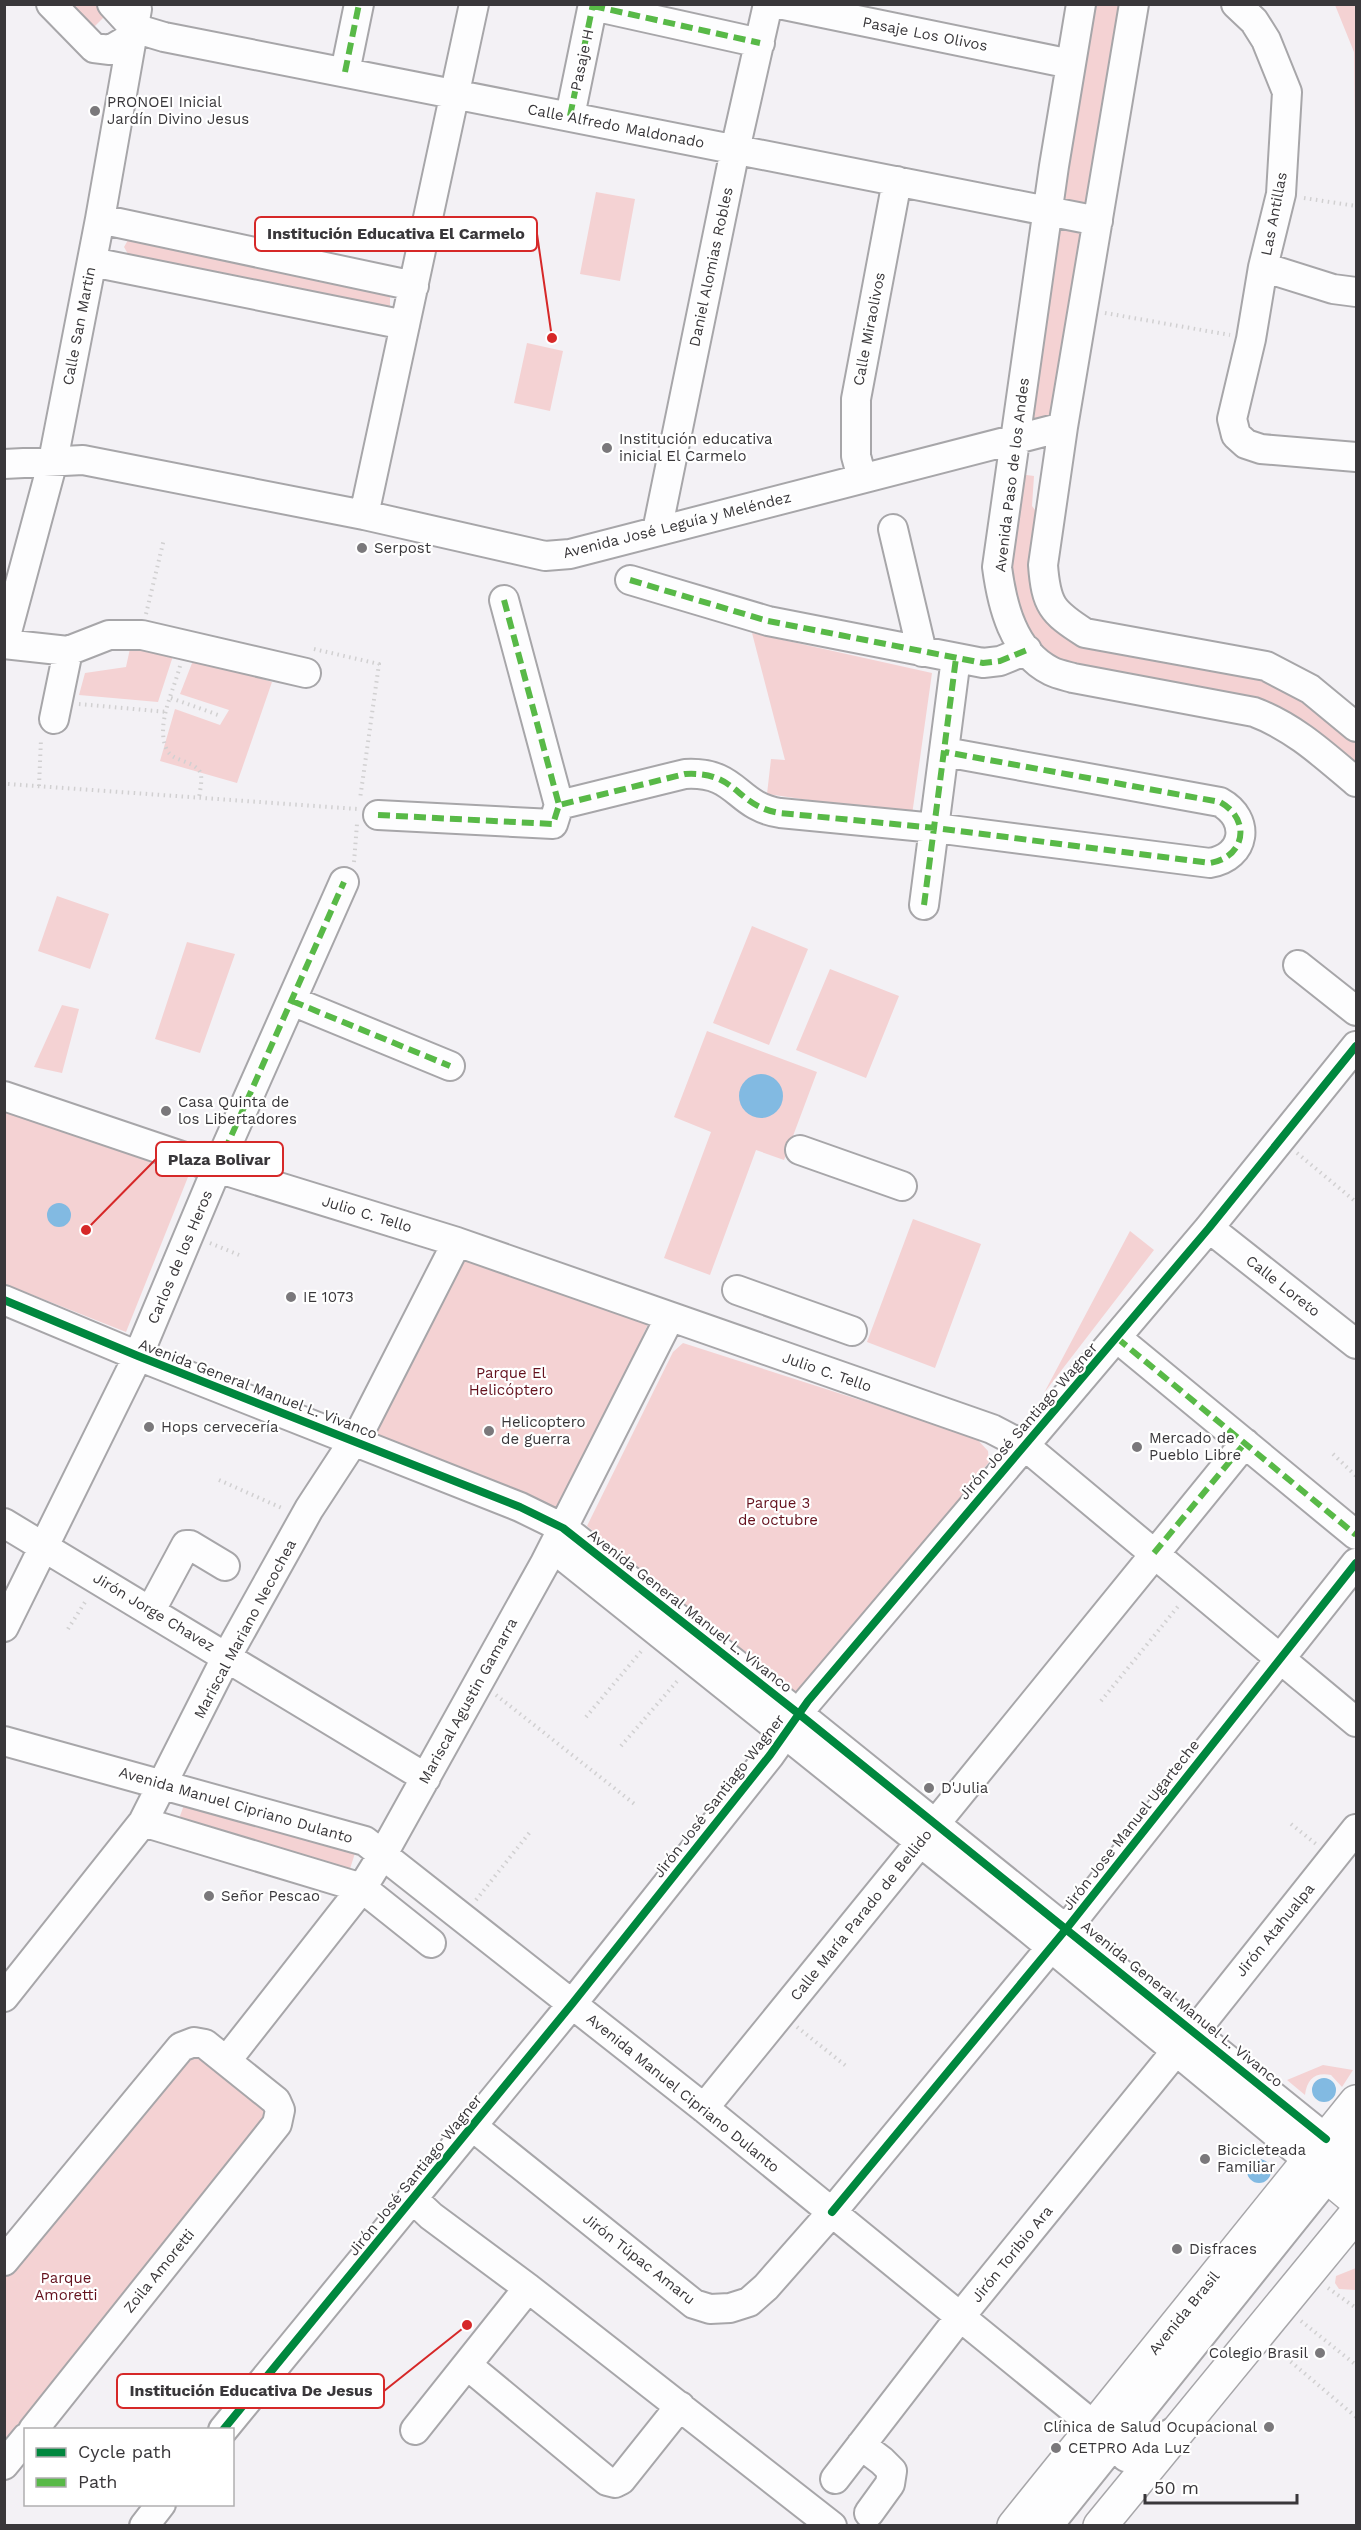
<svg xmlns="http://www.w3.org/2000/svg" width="1361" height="2530" font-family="'Work Sans',sans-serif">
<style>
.green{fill:#f4d2d3}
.water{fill:#82bae2}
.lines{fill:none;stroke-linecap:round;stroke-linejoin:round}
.minor-casing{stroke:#a7a6a9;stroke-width:32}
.major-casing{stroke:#a7a6a9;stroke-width:36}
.path{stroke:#d1d0d1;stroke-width:4;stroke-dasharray:1.5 4.5;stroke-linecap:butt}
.minor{stroke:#fdfdfe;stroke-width:28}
.major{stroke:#fdfdfe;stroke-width:33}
.quiet{stroke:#58b947;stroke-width:6;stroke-dasharray:12 6;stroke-linecap:butt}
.cycleway-casing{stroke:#fff;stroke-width:11}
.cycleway{stroke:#00873e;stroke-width:8}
.poi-dot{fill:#7a787b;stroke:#fff;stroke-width:2}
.labels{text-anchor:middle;stroke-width:4.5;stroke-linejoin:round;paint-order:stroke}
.street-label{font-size:15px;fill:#39373a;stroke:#fff}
.poi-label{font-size:15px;fill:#39373a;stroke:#fff;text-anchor:start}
.park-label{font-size:15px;fill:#64111d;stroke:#fff}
.leader{fill:none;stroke:#d62828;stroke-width:2}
.callout-dot{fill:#d62828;stroke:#fff;stroke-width:2}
.callout{fill:#fff;stroke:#d62828;stroke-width:2}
.callout-label{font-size:16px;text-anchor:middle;font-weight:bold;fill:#39373a}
</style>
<rect width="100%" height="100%" fill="#f3f1f5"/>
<path class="green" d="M62,5H98L107,14L88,33Z
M1089,5H1125L1091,203L1080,210L1059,204Z
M1335,5H1356V209L1354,52Z
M596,192L635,199L620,281L580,274Z
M1065,226L1086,232L1058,416L1032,424L1027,416L1059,232Z
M135,236L387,290L390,297V306L383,311L132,261L124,247L128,240Z
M527,343L563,351L550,411L514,403Z
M1019,474L1034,476L1032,506L1041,518L1048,613L1247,672L1290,690L1356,743V774L1306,732L1073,668L1039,647L1026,631L1006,566Z
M752,633L932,673L912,815L767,794L771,759L785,760Z
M131,644L173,656L158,702L79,695L85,673L126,667Z
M194,658L272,682L237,783L160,761L175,709L220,725L229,710L180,694Z
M57,896L109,914L90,969L38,951Z
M752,926L808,949L769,1045L713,1023Z
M187,942L235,954L200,1053L155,1039Z
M830,969L899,996L866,1078L796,1050Z
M62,1005L79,1009L62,1073L34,1067Z
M707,1031L817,1072L784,1160L756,1150L710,1275L664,1258L711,1132L674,1117Z
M4,1104L188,1177L126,1332L5,1284Z
M913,1219L981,1244L935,1368L867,1342Z
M1130,1231L1154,1250L1044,1393Z
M464,1256L648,1324L562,1511L373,1433Z
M683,1343L975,1437L988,1451L989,1462L798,1698L587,1526L673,1352Z
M184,1805L354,1846L355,1853L350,1869L182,1825L180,1816Z
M197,2052L270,2108L271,2120L11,2439L4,2438V2277L187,2056Z
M1323,2065L1353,2070L1342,2087L1331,2075C1315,2072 1307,2079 1305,2095L1287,2080Z
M1356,2268V2290L1339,2289L1335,2283L1336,2276Z"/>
<path class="water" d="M739 1096a22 22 0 1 1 44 0a22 22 0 1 1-44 0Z
M47 1215a12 12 0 1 1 24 0a12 12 0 1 1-24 0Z
M1312 2090a12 12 0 1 1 24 0a12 12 0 1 1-24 0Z
M1247 2171a12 12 0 1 1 24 0a12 12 0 1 1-24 0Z"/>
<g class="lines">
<g class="minor-casing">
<path id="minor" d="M51,4L94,48L110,50L132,37
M112,4L134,28L164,37L1098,221
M779,4L1071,64
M1081,4L1054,166L997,567C1002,605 1013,652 1051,671C1057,674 1066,676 1073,678L1254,712C1294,727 1324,755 1356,782
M1134,4L1063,427L1043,565C1046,605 1052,612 1085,633L1266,666L1310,689L1356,727
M1236,4L1254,21L1266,40L1287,92L1281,194L1263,267L1251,339L1232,419L1236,435L1246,444L1261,449L1356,457
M593,6L760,43
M345,72L359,4
M570,116L593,4
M100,219L414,286
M92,262L405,325
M1263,267L1333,289L1356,292
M4,464L83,460L364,515L545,556L570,554L1063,427
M862,478L856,456V399L897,181
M364,515L474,4
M893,529L922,652
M657,531L735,150L768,4
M630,580L768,621L983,663L1000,661L1027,650
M504,600L559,805
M4,643L53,461L100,219L137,9
M4,644L68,651L109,635H142L306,673
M54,719L68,651
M378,815L553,824L559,805L685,774C738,771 735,806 780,813L935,828L1210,863C1246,857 1251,819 1220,802L945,752
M924,905L956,658
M1298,965L1356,1011
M292,1001L450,1066
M4,1096L217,1168L457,1242L992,1429L1025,1446L1356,1722
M800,1150L902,1186
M1209,1228L1356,1344
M737,1290L852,1331
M4,1300L138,1356L520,1507L563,1528L799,1714L1326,2139
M1117,1338L1356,1535
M4,1523L426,1778
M553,1548L1030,1930L1308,2160
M151,1610L186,1545H190L225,1566
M4,1627L138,1356L217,1168L344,882
M4,1741L365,1841L704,2108L1093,2425
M143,1822L362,1888L431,1943
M4,1997L143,1822L227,1656L309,1509L362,1428L457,1242
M227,2060L362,1888L383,1854L545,1563L670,1317
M704,2108L1245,1443
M472,2126L694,2304L710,2309L730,2308L749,2302L766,2287L832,2212L1067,1928L1356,1563
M412,2198L431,2216L528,2288L832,2526
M4,2261L181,2047L194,2042L205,2044L276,2101L280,2110L277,2124L33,2430
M467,2365L607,2481L615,2483L621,2480L680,2406
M223,2430L572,2004L770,1755L808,1701L1209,1228L1356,1046
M415,2430L528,2288
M861,2445L882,2461L892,2471L890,2484L869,2513
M1126,2457L1177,2430
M4,2465L26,2438
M835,2479L960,2317L1176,2051L1203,2021L1356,1829
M144,2526L161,2504
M1048,2526L1356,2142"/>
</g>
<g class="major-casing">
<path id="major" d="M1326,2139L1356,2164
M1308,2160L1356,2200
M1014,2526L1356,2102
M1100,2526L1356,2214"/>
</g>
<path class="path" d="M1304,198L1356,206
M1105,313L1230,335
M146,614L164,539
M314,649L379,664L360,799
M180,666C174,690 156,723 166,748C171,763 198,760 201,775C202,782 200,791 199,798
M171,698L221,716
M79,704L167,712
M8,784L357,809
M39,786L41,739
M354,862L357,824
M1297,1153L1356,1202
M210,1243L239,1255
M1333,1454L1356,1476
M219,1480L284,1509
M68,1629L87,1599
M496,1695L637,1806
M1101,1701L1180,1604
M586,1717L643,1649
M621,1746L679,1679
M1291,1824L1316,1844
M476,1900L530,1832
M797,2027L846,2066
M1328,2288L1356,2308
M1301,2321L1356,2365
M1277,2350L1356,2417"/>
<use href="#minor" class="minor"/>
<use href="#major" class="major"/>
<path class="quiet" d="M593,6L760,43
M345,72L359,4
M570,116L593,4
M630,580L768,621L983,663L1000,661L1027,650
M504,600L559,805
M378,815L553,824L559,805L685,774C738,771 735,806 780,813L935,828L1210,863C1246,857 1251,819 1220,802L945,752
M924,905L956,658
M292,1001L450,1066
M217,1168L344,882
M1117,1338L1356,1535
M1154,1553L1245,1443"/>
<g class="cycleway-casing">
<path id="cycleway" d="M4,1300L138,1356L520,1507L563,1528L799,1714L1326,2139
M832,2212L1067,1928L1356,1563
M223,2430L572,2004L770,1755L808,1701L1209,1228L1356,1046"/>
</g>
<use href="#cycleway" class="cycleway"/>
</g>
<g class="poi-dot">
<circle cx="95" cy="111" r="6"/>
<circle cx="607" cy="448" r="6"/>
<circle cx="362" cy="548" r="6"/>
<circle cx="166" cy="1111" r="6"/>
<circle cx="291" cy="1297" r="6"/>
<circle cx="149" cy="1427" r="6"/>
<circle cx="489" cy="1431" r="6"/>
<circle cx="1137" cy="1447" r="6"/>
<circle cx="929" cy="1788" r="6"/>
<circle cx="209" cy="1896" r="6"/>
<circle cx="1205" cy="2159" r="6"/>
<circle cx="1177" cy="2249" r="6"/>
<circle cx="1320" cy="2353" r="6"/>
<circle cx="1269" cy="2427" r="6"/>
<circle cx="1056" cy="2448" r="6"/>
</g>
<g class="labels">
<g class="street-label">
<text transform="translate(925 34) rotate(11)" y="5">Pasaje Los Olivos</text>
<text transform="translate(582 60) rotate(-78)" y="5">Pasaje H</text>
<text transform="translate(616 126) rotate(11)" y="5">Calle Alfredo Maldonado</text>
<text transform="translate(1274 214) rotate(-79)" y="5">Las Antillas</text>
<text transform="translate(711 267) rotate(-78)" y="5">Daniel Alomias Robles</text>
<text transform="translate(79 326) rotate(-79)" y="5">Calle San Martin</text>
<text transform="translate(869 329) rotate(-79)" y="5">Calle Miraolivos</text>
<text transform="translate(1012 475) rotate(-83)" y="5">Avenida Paso de los Andes</text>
<text transform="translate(677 525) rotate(-14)" y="5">Avenida José Leguía y Meléndez</text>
<text transform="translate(367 1214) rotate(17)" y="5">Julio C. Tello</text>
<text transform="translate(180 1257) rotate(-67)" y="5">Carlos de los Heros</text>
<text transform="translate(1283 1286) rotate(38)" y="5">Calle Loreto</text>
<text transform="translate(827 1372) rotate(19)" y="5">Julio C. Tello</text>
<text transform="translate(258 1389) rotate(21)" y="5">Avenida General Manuel L. Vivanco</text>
<text transform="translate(1028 1421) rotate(-49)" y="5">Jirón José Santiago Wagner</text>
<text transform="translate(690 1611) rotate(38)" y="5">Avenida General Manuel L. Vivanco</text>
<text transform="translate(154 1612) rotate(31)" y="5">Jirón Jorge Chavez</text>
<text transform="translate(245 1629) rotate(-62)" y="5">Mariscal Mariano Necochea</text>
<text transform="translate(468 1701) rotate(-61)" y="5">Mariscal Agustin Gamarra</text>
<text transform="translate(719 1796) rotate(-52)" y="5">Jirón José Santiago Wagner</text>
<text transform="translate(236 1805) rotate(16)" y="5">Avenida Manuel Cipriano Dulanto</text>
<text transform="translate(1131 1825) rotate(-52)" y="5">Jirón Jose Manuel Ugarteche</text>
<text transform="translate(861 1915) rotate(-51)" y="5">Calle María Parado de Bellido</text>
<text transform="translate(1275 1930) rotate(-51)" y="5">Jirón Atahualpa</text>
<text transform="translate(1182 2004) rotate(39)" y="5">Avenida General Manuel L. Vivanco</text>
<text transform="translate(683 2093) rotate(39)" y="5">Avenida Manuel Cipriano Dulanto</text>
<text transform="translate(415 2175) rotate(-51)" y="5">Jirón José Santiago Wagner</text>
<text transform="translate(1012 2254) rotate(-51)" y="5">Jirón Toribio Ara</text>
<text transform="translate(639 2259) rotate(38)" y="5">Jirón Túpac Amaru</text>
<text transform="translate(159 2271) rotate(-51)" y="5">Zoila Amoretti</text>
<text transform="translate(1184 2313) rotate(-51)" y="5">Avenida Brasil</text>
</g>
<g class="poi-label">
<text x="107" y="107">PRONOEI Inicial<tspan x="107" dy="17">Jardín Divino Jesus</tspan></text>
<text x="619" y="444">Institución educativa<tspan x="619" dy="17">inicial El Carmelo</tspan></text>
<text x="374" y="553">Serpost</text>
<text x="178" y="1107">Casa Quinta de<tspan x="178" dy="17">los Libertadores</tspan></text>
<text x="303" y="1302">IE 1073</text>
<text x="501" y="1427">Helicoptero<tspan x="501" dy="17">de guerra</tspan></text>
<text x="161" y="1432">Hops cervecería</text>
<text x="1149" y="1443">Mercado de<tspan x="1149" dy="17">Pueblo Libre</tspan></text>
<text x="941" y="1793">D'Julia</text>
<text x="221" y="1901">Señor Pescao</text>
<text x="1217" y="2155">Bicicleteada<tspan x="1217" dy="17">Familiar</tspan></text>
<text x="1189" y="2254">Disfraces</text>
<text x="1308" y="2358" text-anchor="end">Colegio Brasil</text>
<text x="1257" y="2432" text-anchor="end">Clínica de Salud Ocupacional</text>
<text x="1068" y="2453">CETPRO Ada Luz</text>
</g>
<g class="park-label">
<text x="511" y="1378">Parque El<tspan x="511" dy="17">Helicóptero</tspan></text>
<text x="778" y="1508">Parque 3<tspan x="778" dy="17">de octubre</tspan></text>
<text x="66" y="2283">Parque<tspan x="66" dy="17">Amoretti</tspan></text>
</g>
</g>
<path class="leader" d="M552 338L537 234M86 1230L156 1159M467 2325L384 2391"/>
<g class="callout-dot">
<circle cx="552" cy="338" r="6"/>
<circle cx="86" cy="1230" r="6"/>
<circle cx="467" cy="2325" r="6"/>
</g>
<g class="callout">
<rect x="255" y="217" width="282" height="34" rx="6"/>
<rect x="156" y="1142" width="127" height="34" rx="6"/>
<rect x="117" y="2374" width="267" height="34" rx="6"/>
</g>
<g class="callout-label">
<text x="396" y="239">Institución Educativa El Carmelo</text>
<text x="219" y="1165">Plaza Bolivar</text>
<text x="251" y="2396">Institución Educativa De Jesus</text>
</g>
<rect width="1361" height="2530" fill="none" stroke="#39373a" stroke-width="12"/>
<rect x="24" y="2428" width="210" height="78" fill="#ffffff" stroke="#b0afb0" stroke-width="1.5"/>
<rect x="36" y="2448" width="30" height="9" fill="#00873e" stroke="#b0afb0" stroke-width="1.5"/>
<text x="78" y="2458" font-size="18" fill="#39373a">Cycle path</text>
<rect x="36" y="2478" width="30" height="9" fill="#58b947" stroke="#b0afb0" stroke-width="1.5"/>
<text x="78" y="2488" font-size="18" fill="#39373a">Path</text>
<path d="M1145 2494v9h152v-9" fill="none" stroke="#39373a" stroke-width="3"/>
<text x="1154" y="2494" font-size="18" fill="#39373a" stroke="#ffffff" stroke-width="4.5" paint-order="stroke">50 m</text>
</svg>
